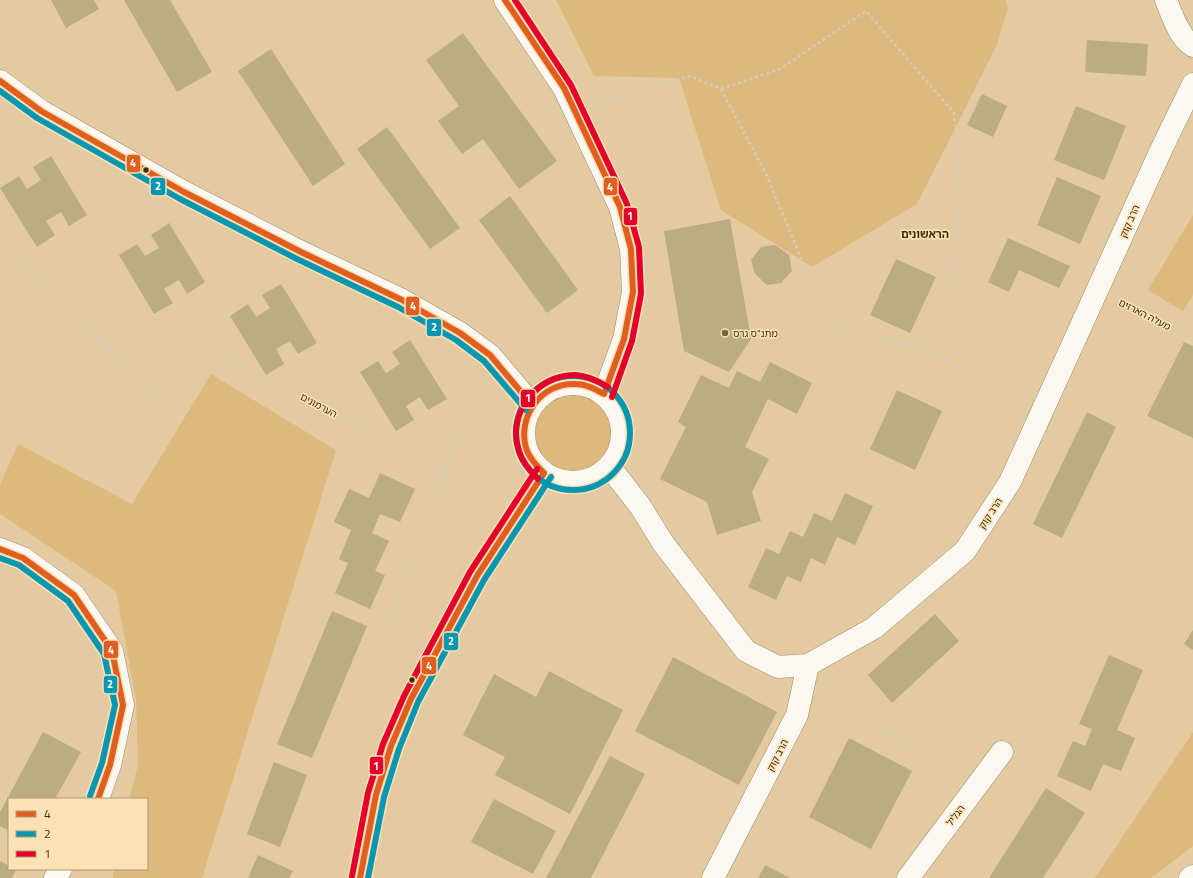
<svg xmlns="http://www.w3.org/2000/svg" width="1193" height="878" font-family="'Titillium Web','Noto Sans Hebrew',sans-serif">
<style>
.green{fill:#deb97d}
.building{fill:#bbac82}
.lines{fill:none;stroke-linecap:round;stroke-linejoin:round}
.minor-casing{stroke:#a08d6b;stroke-width:23}
.path{stroke:#d3cbbf;stroke-width:2.5;stroke-dasharray:3 3;stroke-linecap:butt}
.minor{stroke:#fbf7f1;stroke-width:22}
.bus-1-casing{stroke:#fce1b6;stroke-width:9}
.bus-2-casing{stroke:#fce1b6;stroke-width:9}
.bus-3-casing{stroke:#fce1b6;stroke-width:9}
.bus-1{stroke:#e05f20;stroke-width:6}
.bus-2{stroke:#0996b1;stroke-width:6}
.bus-3{stroke:#e4002b;stroke-width:6}
.bus-dot{fill:#3f2d0e;stroke:#fce1b6;stroke-width:1.5}
.poi-dot{fill:#786441;stroke:#fce1b6;stroke-width:1.5}
.labels{text-anchor:middle;stroke-width:3;stroke-linejoin:round;paint-order:stroke}
.street-label{font-size:10px;fill:#3f2d0e;stroke:#fce1b6}
.poi-label{font-size:10px;fill:#3f2d0e;stroke:#fce1b6;text-anchor:start}
.neighbourhood-label{font-size:11px;font-weight:bold;fill:#3f2d0e;stroke:#fce1b6}
.line-badge{stroke:#fce1b6;stroke-width:1.5}
.badge-label{font-size:11px;text-anchor:middle;font-weight:bold;fill:#fff}
</style>
<rect width="100%" height="100%" fill="#e3caa1"/>
<path class="green" d="M556,0H1005L1008,8L996,47L917,204L812,267L721,210L679,78L594,76Z
M1193,215V295L1183,311L1148,290Z
M211,374L336,450L202,878H113L114,869H147V799H129L138,765L136,699L116,591L0,514V485L18,444L132,504Z
M530 433a42 42 0 1 1 84 0a42 42 0 1 1-84 0Z
M1193,732V846L1151,878H1095Z"/>
<path class="building" d="M51,0H94L99,9L66,28Z
M124,0H170L212,72L177,92Z
M463,33L557,161L519,189L483,139L462,154L438,121L459,106L426,60Z
M1087,40L1148,44L1146,76L1085,72Z
M271,49L345,164L313,186L238,71Z
M982,94L1007,106L993,137L967,125Z
M1076,106L1126,126L1104,180L1054,160Z
M387,127L460,228L430,249L357,149Z
M51,156L87,215L69,226L61,212L46,221L55,235L37,247L0,188L19,176L27,189L41,180L33,167Z
M1057,177L1101,196L1080,244L1037,225Z
M510,196L578,290L547,313L479,220Z
M730,219L751,339L729,372L684,351L664,231Z
M169,223L205,282L187,294L179,280L164,289L173,303L154,314L119,255L137,244L145,256L159,248L151,235Z
M1008,238L1070,266L1059,288L1019,270L1009,292L988,282Z
M775,245L789,255L792,271L781,283L767,285L755,274L751,260L761,247Z
M896,259L936,277L910,333L870,315Z
M281,284L317,343L298,354L290,341L276,349L284,364L266,375L230,316L248,304L256,317L270,308L262,295Z
M410,340L447,399L428,410L420,397L406,406L414,420L396,431L360,372L378,361L386,373L400,364L392,352Z
M1184,342L1193,346V438L1147,416Z
M770,362L812,383L797,414L768,399L745,447L769,459L752,492L761,521L717,535L707,502L660,479L686,427L678,422L701,375L729,388L737,371L760,382Z
M897,390L942,411L915,470L870,449Z
M1087,412L1116,427L1062,538L1033,524Z
M380,473L415,489L400,522L380,514L372,533L389,541L375,571L385,575L370,609L335,593L348,563L339,559L351,530L334,522L349,489L369,498Z
M845,493L873,506L855,545L837,537L825,565L811,558L801,582L787,576L776,600L748,587L766,548L779,554L790,531L803,537L814,513L832,521Z
M332,611L367,626L312,758L277,744Z
M935,614L959,641L892,703L868,675Z
M1193,630V650L1184,644Z
M1109,655L1143,670L1117,730L1135,738L1121,771L1103,764L1091,791L1057,776L1073,741L1085,746L1092,729L1079,724Z
M673,657L777,712L739,785L635,731Z
M549,671L623,710L570,814L495,775L505,757L463,735L494,674L536,697Z
M43,732L81,752L55,799H9V831L0,826V812Z
M849,738L912,771L871,849L809,817Z
M610,756L645,774L591,878H546Z
M274,762L307,775L280,847L247,834Z
M1046,788L1085,813L1043,878H989Z
M494,799L556,831L533,874L471,842Z
M258,855L293,871L289,878H248Z
M0,861L9,866V869L16,870L12,878H0Z
M765,865L790,878H758Z"/>
<g class="lines">
<g class="minor-casing">
<path id="minor" d="M505,0L564,88L620,207L631,249L633,292L624,339L604,394
M1166,0C1172,15 1179,37 1193,46
M0,81L41,111L184,192L301,252L402,300L460,333L490,355L532,405
M524 433a49 49 0 1 1 98 0a49 49 0 1 1-98 0Z
M609,466L640,506L663,543L746,651L778,667L808,665L874,628L965,551L1010,482L1161,150L1193,84
M0,549L23,558L74,595L112,651L123,705L110,765L98,799
M55,878L61,869
M360,878L376,795L391,746L411,699L477,576L544,473
M713,878L797,715L808,665
M908,878L1002,752
M1190,878L1193,876"/>
</g>
<path class="path" d="M721,89L780,69L866,11L954,113L960,210L952,285L924,347
M596,105L690,76L721,89L767,176L801,258L808,288L848,335L924,347L1022,403
M0,147L24,126
M0,238L167,406
M1117,299L1193,338
M191,338L446,472
M381,642L481,378
M827,680L952,782"/>
<use href="#minor" class="minor"/>
<g class="bus-1-casing">
<path id="bus-1" d="M505,0L564,88L620,207L631,249L633,292L624,339L604,394
M0,81L41,111L184,192L301,252L402,300L460,333L490,355L532,405
M544,473C537,466 529,458 526,448C517,416 542,382 576,384C586,384 595,389 604,394
M0,549L23,558L74,595L112,651L123,705L110,765L98,799
M360,878L376,795L391,746L411,699L477,576L544,473"/>
</g>
<g class="bus-2-casing">
<path id="bus-2" d="M0,91L37,118L180,199L297,259L398,307L456,340L484,361L526,410
M516 433a57 57 0 1 1 114 0a57 57 0 1 1-114 0Z
M0,558L19,565L68,601L104,654L115,705L102,763L90,796
M368,878L384,797L399,749L418,702L484,580L551,477"/>
</g>
<g class="bus-3-casing">
<path id="bus-3" d="M515,0L571,85L627,204L639,247L641,294L632,341L612,397
M538,479C530,471 522,462 519,451C506,414 537,374 576,375C588,376 598,381 608,387
M352,876L368,793L383,744L404,696L470,572L537,469"/>
</g>
<use href="#bus-1" class="bus-1"/>
<use href="#bus-2" class="bus-2"/>
<use href="#bus-3" class="bus-3"/>
</g>
<g class="bus-dot">
<circle cx="146" cy="170" r="3.5"/>
<circle cx="412" cy="680" r="3.5"/>
</g>
<circle class="poi-dot" cx="725" cy="333" r="4"/>
<g class="labels">
<g class="street-label">
<text transform="translate(1129 221) rotate(-66)" y="4">הרב קוק</text>
<text transform="translate(1145 314) rotate(27)" y="4">מעלה הארזים</text>
<text transform="translate(319 405) rotate(28)" y="4">הערמונים</text>
<text transform="translate(990 513) rotate(-57)" y="4">הרב קוק</text>
<text transform="translate(777 755) rotate(-63)" y="4">הרב קוק</text>
<text transform="translate(955 815) rotate(-53)" y="4">הגליל</text>
</g>
<g class="poi-label">
<text x="733" y="337">מתנ"ס גרס</text>
</g>
<g class="neighbourhood-label">
<text x="925" y="238">הראשונים</text>
</g>
</g>
<g class="line-badge">
<rect x="126" y="154" width="15" height="19" rx="4" fill="#e05f20"/>
<rect x="150" y="177" width="16" height="19" rx="4" fill="#0996b1"/>
<rect x="603" y="177" width="15" height="19" rx="4" fill="#e05f20"/>
<rect x="623" y="207" width="15" height="19" rx="4" fill="#e4002b"/>
<rect x="405" y="296" width="15" height="20" rx="4" fill="#e05f20"/>
<rect x="426" y="318" width="16" height="19" rx="4" fill="#0996b1"/>
<rect x="520" y="389" width="16" height="19" rx="4" fill="#e4002b"/>
<rect x="443" y="632" width="16" height="19" rx="4" fill="#0996b1"/>
<rect x="103" y="640" width="16" height="19" rx="4" fill="#e05f20"/>
<rect x="421" y="656" width="16" height="19" rx="4" fill="#e05f20"/>
<rect x="103" y="675" width="15" height="19" rx="4" fill="#0996b1"/>
<rect x="369" y="756" width="15" height="19" rx="4" fill="#e4002b"/>
</g>
<g class="badge-label">
<text x="133" y="167">4</text>
<text x="158" y="190">2</text>
<text x="610" y="191">4</text>
<text x="630" y="220">1</text>
<text x="413" y="310">4</text>
<text x="434" y="331">2</text>
<text x="528" y="402">1</text>
<text x="451" y="645">2</text>
<text x="111" y="654">4</text>
<text x="429" y="670">4</text>
<text x="110" y="688">2</text>
<text x="376" y="770">1</text>
</g>
<rect x="8" y="798" width="140" height="72" fill="#fce1b6" stroke="#b09973"/>
<rect x="16" y="811" width="20" height="6" fill="#e05f20" stroke="#b09973"/>
<text x="44" y="818" font-size="12" fill="#3f2d0e">4</text>
<rect x="16" y="831" width="20" height="6" fill="#0996b1" stroke="#b09973"/>
<text x="44" y="838" font-size="12" fill="#3f2d0e">2</text>
<rect x="16" y="851" width="20" height="6" fill="#e4002b" stroke="#b09973"/>
<text x="44" y="858" font-size="12" fill="#3f2d0e">1</text>
</svg>
